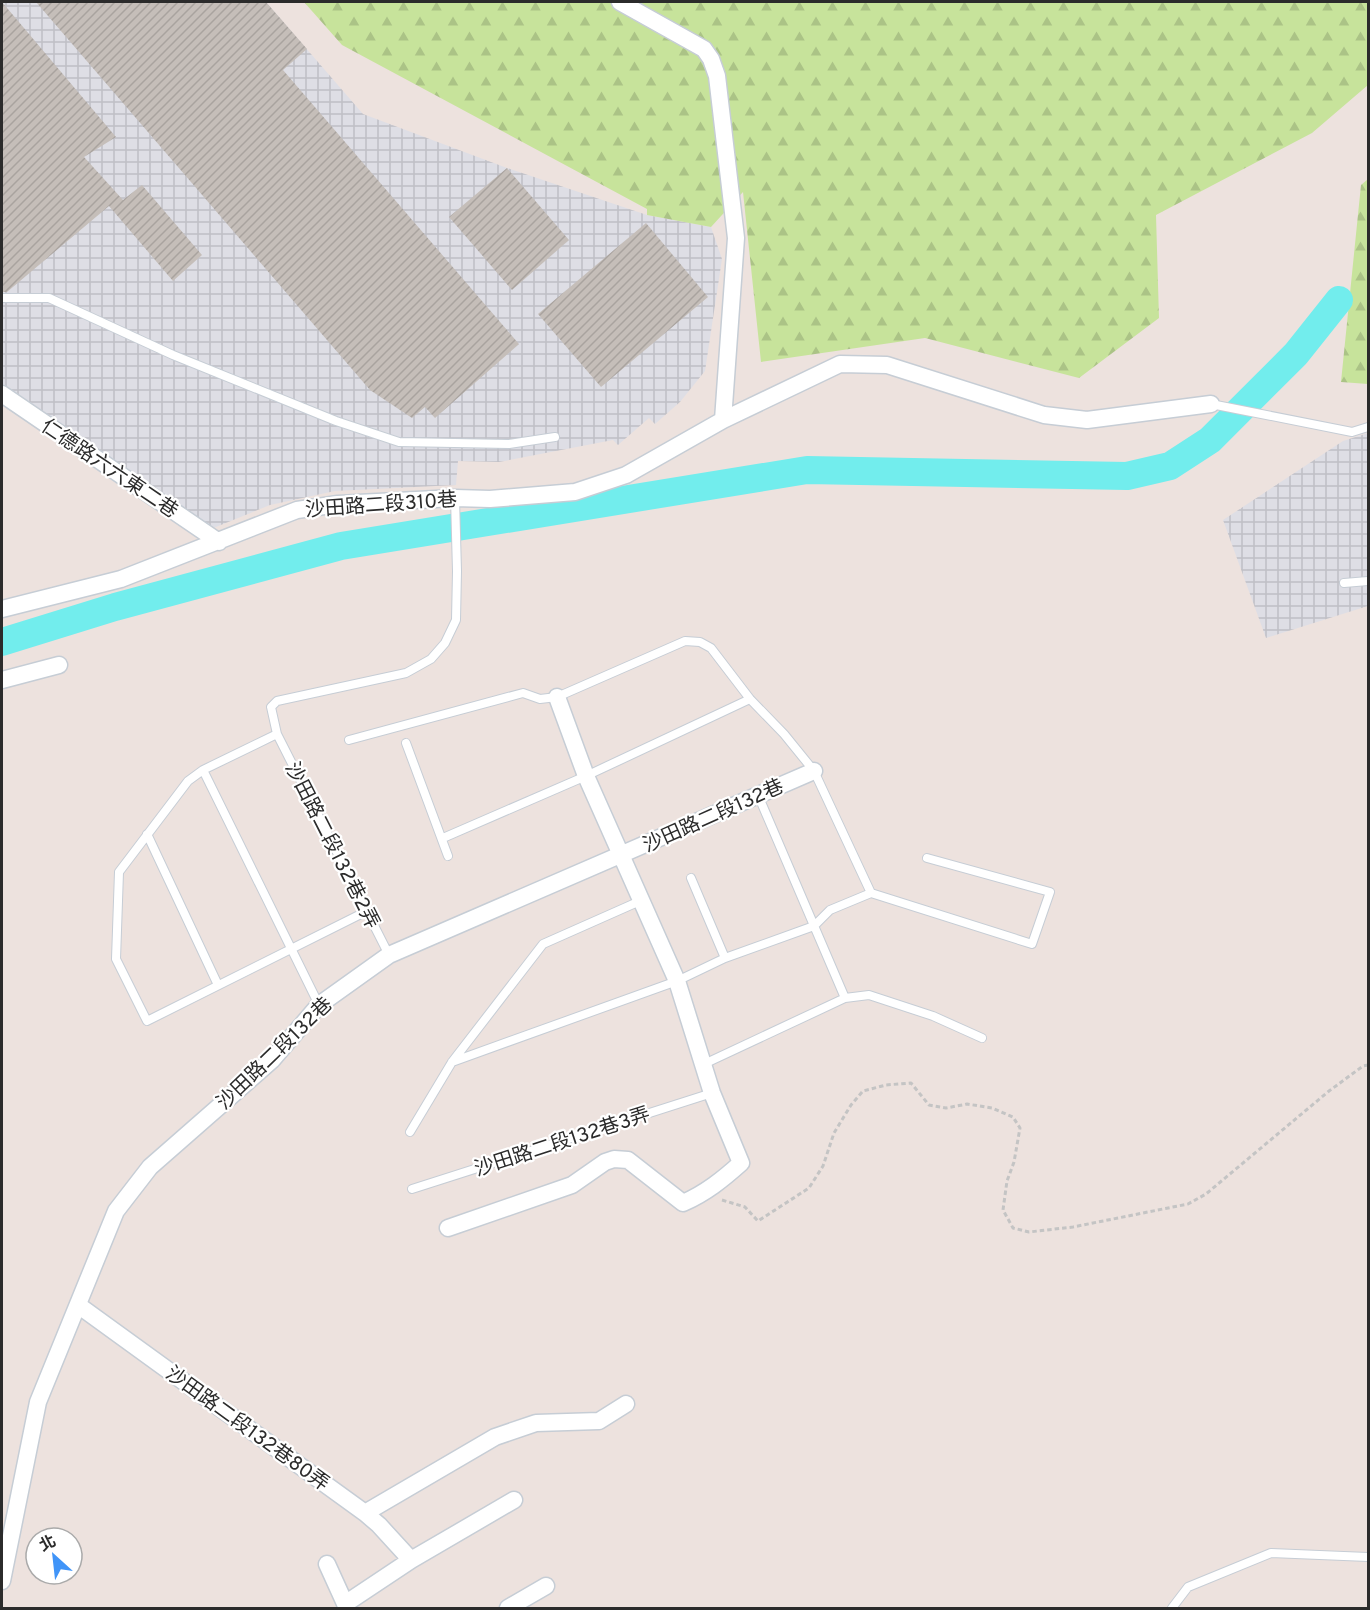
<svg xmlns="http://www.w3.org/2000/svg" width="1370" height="1610" font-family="Overpass,'Noto Sans TC',sans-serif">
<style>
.industrial{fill:url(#industrial-grid)}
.forest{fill:url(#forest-firs)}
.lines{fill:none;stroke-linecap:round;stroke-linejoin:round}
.river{stroke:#72eded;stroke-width:28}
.building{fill:url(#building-hatch)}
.service-casing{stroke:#c6cdd5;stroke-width:10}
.minor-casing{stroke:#c6cdd5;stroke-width:19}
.path{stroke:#c4c4c4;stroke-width:3;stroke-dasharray:4.5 3;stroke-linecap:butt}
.service{stroke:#fff;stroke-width:8}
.minor{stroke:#fff;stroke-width:16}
.labels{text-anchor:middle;stroke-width:4.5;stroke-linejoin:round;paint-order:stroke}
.street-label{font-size:20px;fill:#2b2b2b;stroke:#fff}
</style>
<defs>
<pattern id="industrial-grid" width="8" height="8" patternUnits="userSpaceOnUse" patternTransform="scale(1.5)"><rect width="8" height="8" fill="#dedee5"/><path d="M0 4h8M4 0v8" fill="none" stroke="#bfbfc5"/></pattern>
<pattern id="forest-firs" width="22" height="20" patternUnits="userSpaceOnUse" patternTransform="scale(1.5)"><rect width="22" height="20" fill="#c7e39b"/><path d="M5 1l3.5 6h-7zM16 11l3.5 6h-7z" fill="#abc386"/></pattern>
<pattern id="building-hatch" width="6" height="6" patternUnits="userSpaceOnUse" patternTransform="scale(1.5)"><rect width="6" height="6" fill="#c5beb9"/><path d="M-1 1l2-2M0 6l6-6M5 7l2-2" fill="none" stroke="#a9a39f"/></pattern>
</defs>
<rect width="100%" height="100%" fill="#ede2de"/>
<path class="industrial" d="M2,2H266L363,114L507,168L647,215L711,227L722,259L705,371L680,402L655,424L649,418L618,445L613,440L499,462L458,461L456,485L335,491L270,505L211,529L2,384Z
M1368,433V606L1266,638L1223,520L1343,441Z"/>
<path class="forest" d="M304,2H1368V85L1312,133L1156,215L1159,318L1079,378L925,338L761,362L743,192L711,227L647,215V209L342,45Z
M1368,179V384L1341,382L1361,185Z"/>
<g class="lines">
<path class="river" d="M2,642L115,607L341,546L807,470L1127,476L1170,466L1210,440L1296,354L1339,300"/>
</g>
<path class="building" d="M2,2L116,137L84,157L123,200L142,185L202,255L173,281L109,206L7,292H2Z
M36,2H266L307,49L283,70L519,344L435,418L425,407L412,418L370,390Z
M507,168L569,240L512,290L449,217Z
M646,223L708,297L601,387L538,314Z"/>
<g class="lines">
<g class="service-casing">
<path id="service" d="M2,298H49L173,355L336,421L399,442L509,444L555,437
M1211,404L1352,432L1368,427
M1344,583L1368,581
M277,734L203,770L188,781L119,872L116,959L147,1021L367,911
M349,740L523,693L540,699L557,697L685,641L700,642L711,648L750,699L784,734L814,771L871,893L1032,944L1050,892L927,858
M406,743L448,856
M203,770L319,1005
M758,795L845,998
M147,834L218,985
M443,838L586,776L750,699
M691,878L725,958
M389,955L277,734L271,707L277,701L406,673L431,659L445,643L456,620L457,571L455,498
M452,1062L677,981L725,958L814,926L830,910L871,893
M704,1064L845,998L869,995L933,1016L982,1038
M410,1132L452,1062L543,944L640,901
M412,1189L712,1093
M1172,1608L1188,1587L1271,1553L1368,1557"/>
</g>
<g class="minor-casing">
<path id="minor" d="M620,2L704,49L711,59L717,76L736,238L723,420
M2,394L219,542
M2,609L121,579L297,510L338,504L455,498L490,499L575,492L626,475L723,420L840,364L887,365L1044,415L1087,420L1211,404
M2,680L59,665
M448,1228L572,1185L605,1162L614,1159L628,1160L683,1203C706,1193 723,1179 741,1163L712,1093L677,981L586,776L557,697
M78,1305L365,1513L379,1525L411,1560
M365,1513L495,1437L536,1423L599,1421L626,1404
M327,1564L347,1608
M2,1581L38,1402L116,1211L150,1167L272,1060L319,1005L389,955L814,771
M345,1604L411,1560L514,1500
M508,1608L546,1586"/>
</g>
<path class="path" d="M722,1200L745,1207L758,1221L809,1188L823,1166L834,1133L851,1105L863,1091L886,1085L911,1083L929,1105L946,1108L967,1104L992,1108L1013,1117L1020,1128L1014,1162L1007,1181L1003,1210L1013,1228L1029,1232L1073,1227L1188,1204L1206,1194L1329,1091L1363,1066L1368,1065"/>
<use href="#service" class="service"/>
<use href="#minor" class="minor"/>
</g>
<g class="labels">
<g class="street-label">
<text transform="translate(110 468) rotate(34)" y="7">仁德路六六東二巷</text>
<text transform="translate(381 504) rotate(-4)" y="7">沙田路二段310巷</text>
<text transform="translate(713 815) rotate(-24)" y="7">沙田路二段132巷</text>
<text transform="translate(333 845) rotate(63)" y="7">沙田路二段132巷2弄</text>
<text transform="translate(274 1053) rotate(-44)" y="7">沙田路二段132巷</text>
<text transform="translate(562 1141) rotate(-18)" y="7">沙田路二段132巷3弄</text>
<text transform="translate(248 1428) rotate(36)" y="7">沙田路二段132巷80弄</text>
</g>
</g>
<rect width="1370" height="1610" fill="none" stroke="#2b2b2b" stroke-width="6"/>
<g transform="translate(54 1556) rotate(333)"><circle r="28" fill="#ffffff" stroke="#aaaaaa" stroke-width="1.5"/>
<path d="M0-4.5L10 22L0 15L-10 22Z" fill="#4094f8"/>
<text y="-9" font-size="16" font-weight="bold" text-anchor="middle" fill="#2b2b2b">北</text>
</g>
</svg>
